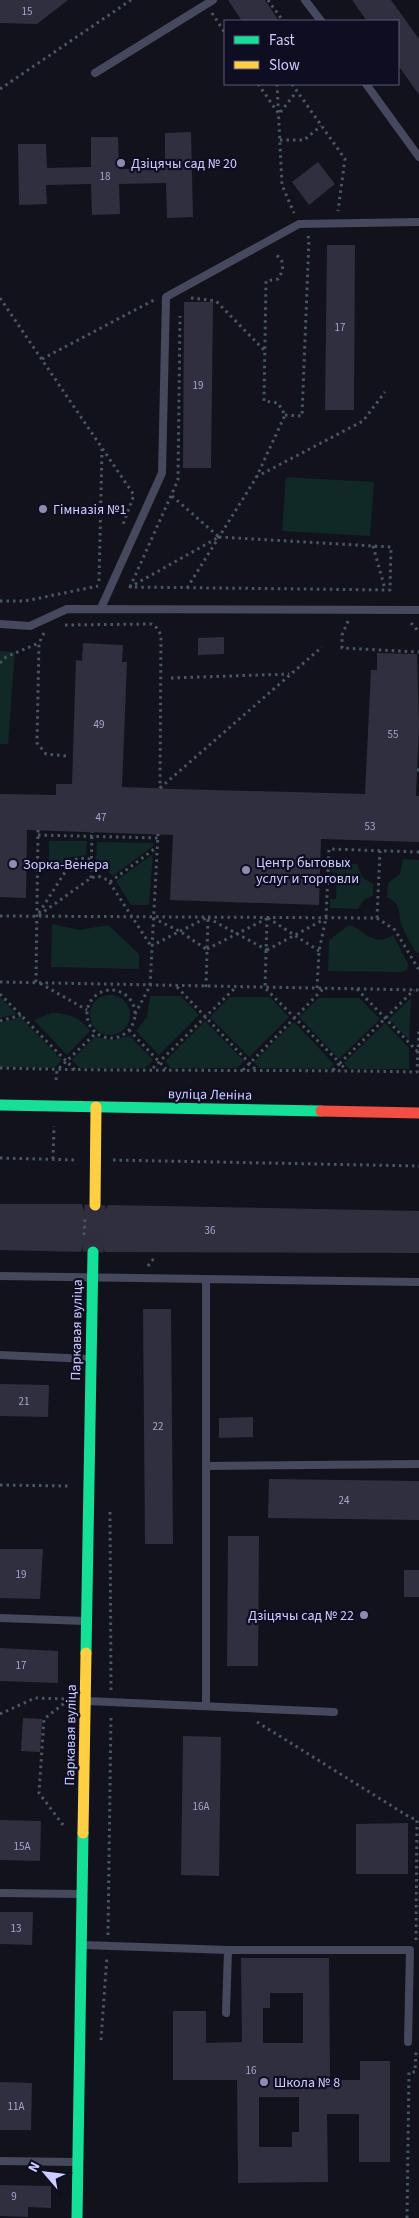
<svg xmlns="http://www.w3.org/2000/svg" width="419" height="2218" font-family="'Source Sans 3',sans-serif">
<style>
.green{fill:#102826}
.building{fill:#302f3f;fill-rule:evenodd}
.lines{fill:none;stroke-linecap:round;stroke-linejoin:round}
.secondary-tunnel{stroke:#2e2e3f;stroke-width:21;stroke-dasharray:21 11;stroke-linecap:butt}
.path{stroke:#475862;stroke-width:3;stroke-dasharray:2.5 4;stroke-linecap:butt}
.lane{stroke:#46485e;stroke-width:8}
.fast{stroke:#16e098;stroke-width:11}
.slow{stroke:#ffcf43;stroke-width:11}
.jam{stroke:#f24e42;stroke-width:11}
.poi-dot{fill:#8c8cb0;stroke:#0e0d21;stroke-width:2}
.labels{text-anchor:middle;stroke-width:4.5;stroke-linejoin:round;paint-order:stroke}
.number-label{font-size:11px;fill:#a6a6cf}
.poi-label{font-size:14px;fill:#cdceff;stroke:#0e0d21;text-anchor:start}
.street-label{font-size:14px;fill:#cdceff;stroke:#0e0d21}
</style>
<rect width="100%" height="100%" fill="#12121d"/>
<path class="green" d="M286,477L374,482L370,536L282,531Z
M0,651L15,652L8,744H0Z
M49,841H87L86,855L71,857L64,868H49Z
M97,842L153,843V846L113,876L96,862Z
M153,854L149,905H131L116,881Z
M403,859L419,860V953L415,951C411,943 405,935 402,926C396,913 405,906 387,897L388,883L400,874Z
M332,864H357L362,877L373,884V896L364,900L358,909L330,908V899H336L337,873L331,872Z
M52,924L80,930L108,925L139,954V969L51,967Z
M349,925C365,930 373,948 393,935L408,964L407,970L402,972L328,971L329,940Z
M90 1015a20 20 0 1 1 40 0a20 20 0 1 1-40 0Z
M150,996H181L199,1015L159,1055L136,1031L147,1017Z
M0,997L16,1014L0,1018Z
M230,997H270L289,1017L249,1057L210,1017Z
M319,998H359L380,1019L339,1059L299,1017Z
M411,998L409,1040L389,1019Z
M52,1013C68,1013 81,1018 90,1031L67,1055L34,1020Z
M20,1017L62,1060L54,1068L0,1067V1023Z
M205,1021L244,1061L237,1068H171L165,1061Z
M294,1022L334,1064L329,1069L260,1068L254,1062Z
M385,1023L409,1048V1069H349L344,1063Z
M130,1036L153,1060L145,1068H80L72,1060L95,1037L113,1040Z"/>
<path class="building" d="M0,0H68L37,24L0,23Z
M228,0H265L279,21H242Z
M352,0H391L419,39V95L398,65V21H367Z
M191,132L193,217L167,218L166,183L119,184L120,214L92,215L91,184L46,185L47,204L19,205L18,144H46L47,168L91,167V137H118L119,169L165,168V133Z
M318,162L335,184L309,205L292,182Z
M327,245H355L354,410H325Z
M184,302H213L211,468H183Z
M224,637V654L198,655V638Z
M83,643L123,645L122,662H127L122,787L175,789L365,794L371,670H377V653L417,654L419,726L416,796H419V842L321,839L319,905L170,900L173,835L27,830L26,898L0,897V794L56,795V784H72L76,660L82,661Z
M0,1204H82L84,1212L94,1217L102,1216L108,1205L419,1211V1253L105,1252L100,1242L93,1240L83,1245L81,1252L0,1250Z
M143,1309H171L173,1544H145Z
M0,1384L49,1385L48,1417L0,1416Z
M253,1417V1437L219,1438V1418Z
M269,1479L419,1481V1520L268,1518Z
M228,1536H259L258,1666H227Z
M0,1549H43L40,1599L0,1598Z
M404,1570H419V1597H404Z
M0,1648L58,1651V1683L0,1681Z
M23,1718L42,1719L40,1752L21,1751Z
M183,1736L221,1737L219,1876L181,1875Z
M0,1820L41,1821L40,1861L0,1860Z
M408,1823V1874H356V1824Z
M0,1912H33L32,1945L0,1944Z
M241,1958H329L330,2080H360V2061H390V2162H359V2114H327L328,2182L238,2183L237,2080H173V2011H206V2043L242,2042ZM270,1993H303V2043H263V2008H270ZM259,2097H299V2132H292V2147H259Z
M0,2082L32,2083L31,2130H0Z
M0,2185L51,2186V2208L28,2207V2217L0,2216Z"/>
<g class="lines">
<path class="secondary-tunnel" d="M93,1252L95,1205"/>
<path class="path" d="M268,0L283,21
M212,13L225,33
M258,84L279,114L297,91
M277,84L282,185L294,213
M292,84L345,159L338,211
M0,89L131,0
M280,140H304L321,126
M0,298L134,495L122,527
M191,298L216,301L265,351
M42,359L154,300
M285,415L302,416L309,239L308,236
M256,477L363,421L385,392
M172,496L219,537
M219,537L391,547L390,590L130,587Z
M373,546L385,589
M99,581L102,449
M130,587L178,480L180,316
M187,588L256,478L285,415L278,403L264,401L266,281L278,279C284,270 286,258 273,254
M0,601H25L98,586
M348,621L342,635V648L419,652
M411,623L419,632
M65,625L151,624L157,628L161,635L160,788
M44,633L39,643L37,743L46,754L66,756
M0,663L6,657L39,643
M171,678L289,674
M417,770H419
M160,788L322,647
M38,830L36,981L87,1010
M38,835L158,838
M91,878L92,832
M110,882L157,847
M39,913L72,861L79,858L91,859
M39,915L91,878L98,876L108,880L151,946
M0,916L377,918L395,930L419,970
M153,918L181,932L206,949
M208,918L267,950
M267,918L265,988L340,1063L414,990
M268,918L319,951
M377,918L380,851
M151,946L206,918
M207,949L266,919
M267,950L323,920
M0,982L419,990
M177,987L255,1069
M206,987L208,918
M317,988L319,951L326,918L329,849L419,852
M357,989L417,1051
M87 1014a24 24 0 1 1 48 0a24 24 0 1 1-48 0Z
M0,994L75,1070
M135,1014L150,986L158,834
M0,1021L21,1015
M129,1030L166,1069
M0,1068C139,1072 278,1069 417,1072L419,1028
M153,1068L236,987
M243,1070L323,989
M333,1070L340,1063L346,1070
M56,1080L57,1070L96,1033
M0,1158L77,1160
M53,1159L54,1126
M113,1160L419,1166
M84,1235L85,1219
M148,1266L154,1258
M0,1485L69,1486
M110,1512L111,1690
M0,1714L35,1698L68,1699
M257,1722L411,1818L418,1819
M63,1825L39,1793L44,1719L67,1701
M108,1935L111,1714
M416,1940L417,1819
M101,2040L107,1956
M407,2218L409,2072H415L416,2051"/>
<path class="lane" d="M305,0L321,21
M95,73L213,0
M366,84L419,157
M101,608L162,473L166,297L299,224L419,222
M0,624L30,626L67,609L419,610
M0,1276L419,1282
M206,1279V1706
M0,1355L89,1359
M206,1466L419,1464
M0,1618L85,1621
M87,1701L334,1712
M0,1893L80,1894
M83,1945L228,1950H410L408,2042
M226,2013L228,1950
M0,2161L75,2162"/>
<path class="fast" d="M0,1105L321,1111
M86,1653L93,1252
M77,2218L83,1833"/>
<path class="slow" d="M95,1205L96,1107
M83,1833L86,1653"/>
<path class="jam" d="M321,1111L419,1113"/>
</g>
<g class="poi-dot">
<circle cx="121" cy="163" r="5"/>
<circle cx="43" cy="509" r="5"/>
<circle cx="13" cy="864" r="5"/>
<circle cx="246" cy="870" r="5"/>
<circle cx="364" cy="1615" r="5"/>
<circle cx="264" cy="2082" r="5"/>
</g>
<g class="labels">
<g class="number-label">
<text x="27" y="15">15</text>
<text x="105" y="180">18</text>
<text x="340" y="331">17</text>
<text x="198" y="389">19</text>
<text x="99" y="728">49</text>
<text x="393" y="738">55</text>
<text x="101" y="821">47</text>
<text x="370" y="830">53</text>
<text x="210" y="1234">36</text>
<text x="24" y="1405">21</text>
<text x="158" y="1430">22</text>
<text x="344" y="1504">24</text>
<text x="21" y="1578">19</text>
<text x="21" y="1669">17</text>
<text x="201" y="1810">16А</text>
<text x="22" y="1850">15А</text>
<text x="16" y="1932">13</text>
<text x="251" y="2074">16</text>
<text x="16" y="2110">11А</text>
<text x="14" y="2200">9</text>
</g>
<g class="poi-label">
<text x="131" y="168">Дзіцячы сад № 20</text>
<text x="53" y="514">Гімназія №1</text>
<text x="256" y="867">Центр бытовых<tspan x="256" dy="16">услуг и торговли</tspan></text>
<text x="23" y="869">Зорка-Венера</text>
<text x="354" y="1620" text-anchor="end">Дзіцячы сад № 22</text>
<text x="274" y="2087">Школа № 8</text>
</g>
<g class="street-label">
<text transform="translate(210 1094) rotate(1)" y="5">вуліца Леніна</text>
<text transform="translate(76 1330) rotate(-89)" y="5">Паркавая вуліца</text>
<text transform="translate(70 1735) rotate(-89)" y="5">Паркавая вуліца</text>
</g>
</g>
<rect x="224" y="20" width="175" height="65" fill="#0e0d21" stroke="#5a5a7a"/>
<rect x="234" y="36" width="25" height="8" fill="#16e098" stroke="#5a5a7a"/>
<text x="269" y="45" font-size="15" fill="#cdceff">Fast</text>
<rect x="234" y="61" width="25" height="8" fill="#ffcf43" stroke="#5a5a7a"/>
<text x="269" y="70" font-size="15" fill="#cdceff">Slow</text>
<g transform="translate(45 2173) rotate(298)" stroke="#0e0d21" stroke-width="4" paint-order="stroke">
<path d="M0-4L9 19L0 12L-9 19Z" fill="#cdceff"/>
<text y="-8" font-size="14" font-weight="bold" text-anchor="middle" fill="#cdceff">N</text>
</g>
</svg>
